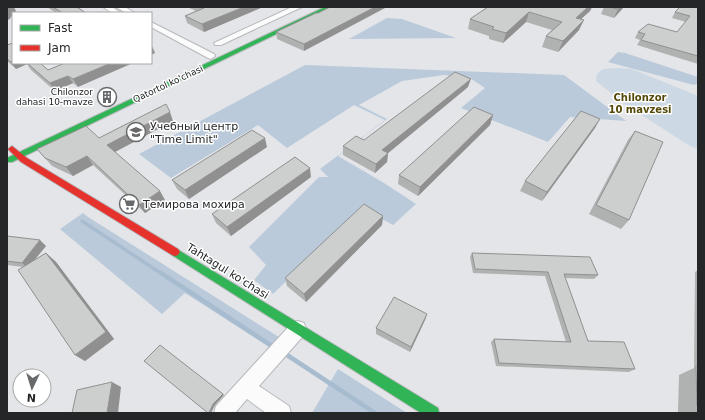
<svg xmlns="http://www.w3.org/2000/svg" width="705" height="420" font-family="'DejaVu Sans',sans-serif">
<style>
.green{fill:#ccd8e4}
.forest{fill:#bacadb}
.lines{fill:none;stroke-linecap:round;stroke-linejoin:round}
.stream-far1{stroke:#a8bcd0;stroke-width:3.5}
.stream{stroke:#a8bcd0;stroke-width:4.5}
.street-casing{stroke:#b6b8bb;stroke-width:2}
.fast-casing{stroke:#b6b8bb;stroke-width:2}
.jam-casing{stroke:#b6b8bb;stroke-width:2}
.street{fill:#fbfbfc;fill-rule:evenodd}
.fast{fill:#30b455;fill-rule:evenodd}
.jam{fill:#e5322d;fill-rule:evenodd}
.wall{fill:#b0b1b1}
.shaded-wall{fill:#909090}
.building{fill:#cdcece;stroke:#909090}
.labels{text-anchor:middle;stroke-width:3;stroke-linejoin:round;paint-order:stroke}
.far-street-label{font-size:9px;fill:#242628;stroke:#fff}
.far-poi-label{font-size:9px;fill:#242628;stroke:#fff;text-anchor:end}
.far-neighbourhood-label{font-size:10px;font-weight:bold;fill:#554908;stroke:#fff}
.poi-label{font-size:11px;fill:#242628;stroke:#fff;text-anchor:start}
.street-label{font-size:11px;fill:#242628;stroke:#fff}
</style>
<rect width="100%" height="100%" fill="#e3e5e8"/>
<path class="green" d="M617,68L632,69L698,96V149L690,146L626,105L596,81L597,74L603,69Z"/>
<path class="forest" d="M387,18L402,19L456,38L349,39Z
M618,52L625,53L698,77V83L694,85L608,62Z
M305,65L564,75L626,121L570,117L548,142L461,108L485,88L470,78L444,75L402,81L359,105L387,119L338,156L384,183L416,204L393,225L362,208L273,294L254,280L266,265L249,247L319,177H328L320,169L385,120L354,105L287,148L258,125L171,178L139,154Z
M83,213L88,217L282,339L274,350L185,293L162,314L60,229Z
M338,369L407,413H312Z"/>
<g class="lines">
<path class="stream-far1" d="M82,221L162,274"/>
<path class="stream" d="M161,273L275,348
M284,353L375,413"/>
<g class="street-casing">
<path id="street" d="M103,7H112L121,13H112Z
M116,7H125L135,13H126Z
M292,7H302L221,45H215L214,43Z
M151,22L214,54L215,56L211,59L208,58L151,27Z
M298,321L304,323L306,329L304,335L259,386L289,406L291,413H266L247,399L235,413H214L216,406L292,323Z"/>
</g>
<g class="fast-casing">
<path id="fast" d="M325,7H332L12,162H7V158Z
M175,248L438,408L439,413H421L172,255L170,252L172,249Z"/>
</g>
<g class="jam-casing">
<path id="jam" d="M12,146L27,158L178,249L180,252L178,255L175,256L172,255L21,162L8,149Z"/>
</g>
<use href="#street" class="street"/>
<use href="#fast" class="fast"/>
<use href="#jam" class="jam"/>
</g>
<path class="wall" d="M47,7H77L86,13H56Z
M187,7H263L204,32L187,23L185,16L196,11Z
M483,7H592L590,11L581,19L579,30L558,52L542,47L546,36L552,30L526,22L503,43L489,39V36L468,29L470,19L486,8Z
M604,7H624L614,18L601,14Z
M698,7L697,38H698V64L637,45L640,40L635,38L638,32H677L686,22L672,18L675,12Z
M318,13L304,51L277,39L276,32Z
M7,45L13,63H40L48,70L65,63L78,87L73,83L55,91L31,70L27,64L16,69L7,61Z
M468,87L388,153L387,162L375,173L343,155V146L364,140Z
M493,115L490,125L418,196L398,184L399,175Z
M173,121L115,152L165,200L145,213L93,165L73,176L52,166L37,149L99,138Z
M595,128L542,201L520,191L525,181Z
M635,131L629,220L621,229L589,214L628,140Z
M267,147L189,199L177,189L172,180Z
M311,177L231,236L216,223L212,214Z
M383,216L382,225L306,302L287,286L285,278Z
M7,236L46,246L33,261L46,253L56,262L114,339L85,361L75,355L23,267L7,265Z
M472,253L598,275L594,279L565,278L588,341L635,369L629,372L496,366L491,342L494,339L566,342L545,276L473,273L470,257Z
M698,270V413H679L678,412L679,375L694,368L695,272Z
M427,314L425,320L410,352L376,334V328Z"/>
<path class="shaded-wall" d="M7,7H14L16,11L14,13H13V14L9,20L7,18Z
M244,7H263L204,32L202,24Z
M375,7H387L304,51V44Z
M588,7H592L590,11L571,28L576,18Z
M621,7H624L614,18L618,9Z
M529,12L526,22L503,43L506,33Z
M584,20L579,30L558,52L563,41Z
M151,46H152L155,53L151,55Z
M13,61V63H26L27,64L16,69L11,62Z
M111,63H133L78,87L73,79Z
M68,76L73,83L55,91L50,83Z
M471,79L468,87L381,159L382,150Z
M170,112L173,121L113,153L107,145Z
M493,115L490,125L418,196L420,187Z
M600,119L595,128L542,201L547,192Z
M265,138L267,147L189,199L185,190Z
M388,153L387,162L375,173L376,164Z
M87,156L93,165L73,176L66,167Z
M310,168L311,177L231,236L227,227Z
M160,191L165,200L145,213L139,205Z
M383,216L382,225L306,302L304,294Z
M40,240L46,246L28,268L22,263Z
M46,253L56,262L114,339L85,361L75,355Z
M427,314L425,320L410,352L411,347Z
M112,382L121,387L118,413H107Z
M223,394L224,395L215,405L211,413H209L213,404Z"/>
<path class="building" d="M53,7H77L86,13H63Z
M201,7H244L202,24L185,16L204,8Z
M330,7H375L304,44L276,32L316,13H318Z
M488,7H588L576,18L584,20L563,41L546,36L562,22L529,12L506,33L492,29L494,27L470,19Z
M609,7H621L618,9Z
M680,7H698V37L697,38H698V56L641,40L645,34L638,32L648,24L677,32L690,16L675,12Z
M13,43V61L11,62L7,59V45Z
M27,63H40L48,70L65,63H111L73,79L68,76L50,83Z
M455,72L471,79L382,150L388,153L376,164L343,146L356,136L364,140Z
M166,104L170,112L107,145L160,191L139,205L87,156L66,167L45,158L37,149L86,126L99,138Z
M474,107L493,115L420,187L399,175Z
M581,111L600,119L547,192L525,181Z
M252,130L265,138L185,190L172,180Z
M635,131L663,142L629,220L596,205Z
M295,157L310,168L227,227L212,214Z
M364,204L383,216L304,294L285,278Z
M7,236L40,240L22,263L7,261Z
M46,253L106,332L75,355L18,270Z
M472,253L590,257L598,275L564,274L588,341L624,342L635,369L499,363L494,339L571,342L548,272L475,269Z
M394,297L427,314L411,347L376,328Z
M160,345L223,394L213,404L209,413H208L144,361Z
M696,366L698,367V406H697Z
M112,382L107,413H72L77,390Z"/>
<defs>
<g id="building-ring" transform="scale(1)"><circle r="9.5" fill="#fff" stroke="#67696b" stroke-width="1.5"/><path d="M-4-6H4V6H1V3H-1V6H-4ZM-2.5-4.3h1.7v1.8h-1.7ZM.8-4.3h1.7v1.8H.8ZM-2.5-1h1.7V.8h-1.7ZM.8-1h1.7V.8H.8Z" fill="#67696b"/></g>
<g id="school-ring" transform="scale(1)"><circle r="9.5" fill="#fff" stroke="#67696b" stroke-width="1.5"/><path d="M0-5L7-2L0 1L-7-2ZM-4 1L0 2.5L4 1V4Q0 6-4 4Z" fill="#67696b"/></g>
<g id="supermarket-ring" transform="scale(1)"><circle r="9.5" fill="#fff" stroke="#67696b" stroke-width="1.5"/><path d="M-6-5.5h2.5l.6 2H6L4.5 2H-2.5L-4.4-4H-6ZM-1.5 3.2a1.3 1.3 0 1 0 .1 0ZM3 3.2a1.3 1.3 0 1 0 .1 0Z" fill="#67696b"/></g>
</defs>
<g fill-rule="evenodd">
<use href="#building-ring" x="107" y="97"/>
<use href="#school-ring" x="136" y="132"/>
<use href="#supermarket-ring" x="129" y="204"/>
</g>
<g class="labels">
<g class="far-street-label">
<text transform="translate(168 84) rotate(-25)" y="3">Qatortol ko'chasi</text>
</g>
<g class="far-poi-label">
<text x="93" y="95">Chilonzor<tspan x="93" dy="10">dahasi 10-mavze</tspan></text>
</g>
<g class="far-neighbourhood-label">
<text x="640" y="101">Chilonzor<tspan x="640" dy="12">10 mavzesi</tspan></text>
</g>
<g class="poi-label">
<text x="150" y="130">Учебный центр<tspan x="150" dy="13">"Time Limit"</tspan></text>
<text x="143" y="208">Темирова мохира</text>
</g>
<g class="street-label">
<text transform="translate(228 271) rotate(32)" y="4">Tahtagul ko'chasi</text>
</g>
</g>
<rect width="705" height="420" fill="none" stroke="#242628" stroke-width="16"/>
<rect x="12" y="12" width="140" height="52" fill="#ffffff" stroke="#a7a8a9"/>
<rect x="20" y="25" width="20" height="6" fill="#30b455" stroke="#a7a8a9"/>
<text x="48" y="32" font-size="12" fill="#242628">Fast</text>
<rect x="20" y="45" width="20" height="6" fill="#e5322d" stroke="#a7a8a9"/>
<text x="48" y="52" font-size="12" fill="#242628">Jam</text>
<g transform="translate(32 388) rotate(184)"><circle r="19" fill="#ffffff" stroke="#a7a8a9"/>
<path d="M0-3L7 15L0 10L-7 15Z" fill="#67696b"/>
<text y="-6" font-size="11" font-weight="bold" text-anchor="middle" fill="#242628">N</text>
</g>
</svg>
